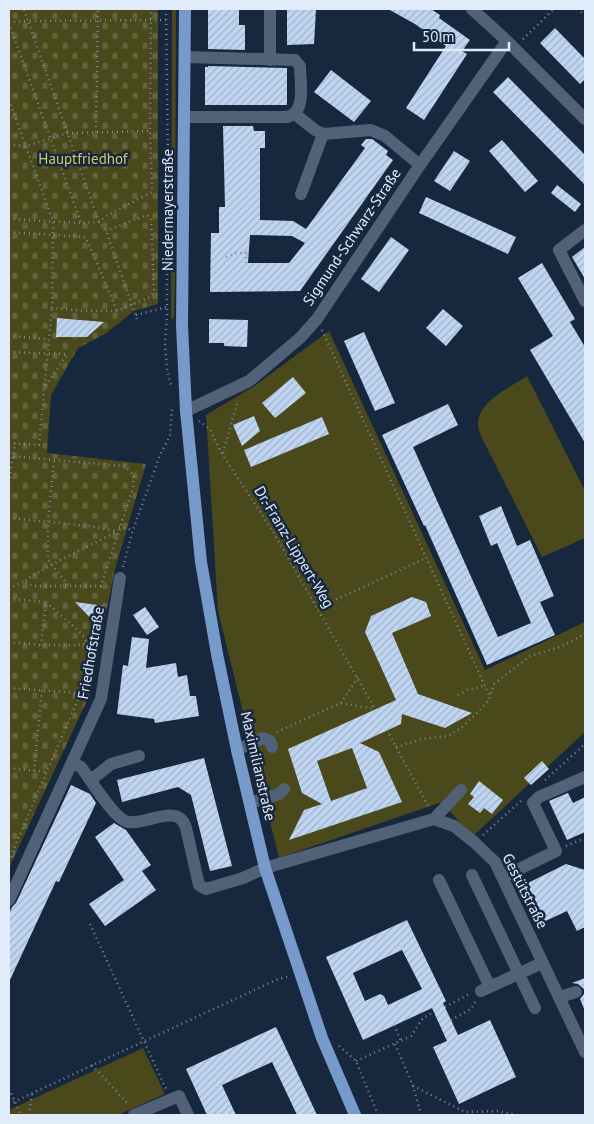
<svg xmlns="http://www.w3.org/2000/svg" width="594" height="1124" font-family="'PT Sans',sans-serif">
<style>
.green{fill:#49491b}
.cemetery{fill:url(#cemetery-stones)}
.building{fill:url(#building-hatch);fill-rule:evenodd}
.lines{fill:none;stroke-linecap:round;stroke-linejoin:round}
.path{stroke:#7a889b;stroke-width:2.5;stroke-dasharray:1 4;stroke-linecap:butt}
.minor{stroke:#506178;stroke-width:12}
.major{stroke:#769ac9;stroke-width:12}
.labels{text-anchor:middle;stroke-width:5;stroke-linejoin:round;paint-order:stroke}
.park-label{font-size:15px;fill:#cdcc66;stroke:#17283e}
.street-label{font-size:15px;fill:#e1ecfb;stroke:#17283e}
</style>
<defs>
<pattern id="cemetery-stones" width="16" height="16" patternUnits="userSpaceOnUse" patternTransform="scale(1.25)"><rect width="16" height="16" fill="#49491b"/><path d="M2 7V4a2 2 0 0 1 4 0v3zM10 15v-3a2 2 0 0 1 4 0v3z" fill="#63633d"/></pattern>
<pattern id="building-hatch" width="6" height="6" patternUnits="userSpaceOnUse" patternTransform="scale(1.25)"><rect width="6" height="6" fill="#bfd5f2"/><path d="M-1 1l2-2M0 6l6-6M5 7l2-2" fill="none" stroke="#a0b2c8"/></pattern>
</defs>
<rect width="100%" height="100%" fill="#17283e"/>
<path class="green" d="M172,9H176L175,279L174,318L171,319Z
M329,331L485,670L585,622V732L472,837L442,802L279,858L218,611L206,415L253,387Z
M527,376L585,491V538L542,557L487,448C483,440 477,430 478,421C482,399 511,387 527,376Z
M143,1048L165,1094L118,1115H9V1110Z"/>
<path class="cemetery" d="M9,9H158V304L134,311L105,334L78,348L51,395L47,453L146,464L115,569L89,696L9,868Z"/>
<path class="building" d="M208,9H239V25H245V50L208,49Z
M287,9H316L314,44L287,45Z
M388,9H431L440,15L439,18L470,40L462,51L467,54L424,120L406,108L446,46L415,24Z
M555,28L585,59V79L580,84L540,43Z
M208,66L287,68V105H205V67H208Z
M331,70L371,101L354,122L314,92Z
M508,77L585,155V185L493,92Z
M223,126H253L254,131H265V148H260V220L293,221L306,229L365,148L361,145L366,139H372L388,151L386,155L393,160L300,291L210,292L211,233H219V207H225ZM250,235L292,236L305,243L289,263H248Z
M502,140L538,181L525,192L489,151Z
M454,151L470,161L450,191L434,181Z
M557,185L581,204L575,212L551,193Z
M426,197L516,237L508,254L419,213Z
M391,237L409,250L379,292L361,279Z
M585,247V279L572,257Z
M542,263L575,319L570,322L585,347V443L530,350L553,336L518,278Z
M443,309L463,326L446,346L426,328Z
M57,318L104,322L87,337H56Z
M209,319L248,320L247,347L224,346V343H209Z
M364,332L395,403L375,411L344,341Z
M293,377L306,393L275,418L262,403Z
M448,404L458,425L413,447L498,637L531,623L497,543L491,546L479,516L501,506L517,546L530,540L554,596L540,602L555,635L487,665L425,525L424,526L382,435Z
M254,416L260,431L242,446L233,425Z
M322,417L329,434L251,467L244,450Z
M412,597L426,602L431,616L392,633L418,694L472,713L445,728L402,714L401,724L360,743L379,752L402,802L289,840L304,810L322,804L302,793L288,749L396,700L365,632L371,616ZM352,748L367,788L331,801L317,761Z
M75,602L105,606L100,628Z
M145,607L159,627L147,635L133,615Z
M132,637L149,639L146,668L176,663L178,677L187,675L190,696H196L199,716L155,723L154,719L117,714L123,665L128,666Z
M204,758L232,866L210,871L191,795L178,787L122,802L117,780Z
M542,761L549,769L531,785L524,778Z
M479,781L503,800L492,814L484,808L480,813L468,804L474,797L470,794Z
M71,785L90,794L96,803L59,882L56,881L9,982V914L12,907L16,903Z
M568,793L573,803L585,797V832L567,840L549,801Z
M114,823L126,830L151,865L142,871L156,890L105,926L89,904L124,880L95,837Z
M566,864L585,870V927L577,931L567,911L541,923L524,885Z
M407,920L446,1001L443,1003L458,1035L490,1020L516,1077L459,1104L433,1047L447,1041L432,1008L363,1040L326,957ZM402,950L422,989L388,1005L384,996L380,994L365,1001L353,973Z
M585,978V1011L580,999L584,994V989L578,984L572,983Z
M276,1027L317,1115H297L272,1062L222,1085L236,1115H207L186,1069Z"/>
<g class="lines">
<path class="path" d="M166,9L168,162L167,210V316L165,343L167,369L171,385
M577,9L585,15
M9,22L28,21L24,9
M9,23L81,223L99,222L106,216L152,192L150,131L151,9
M523,39L554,9
M9,100L53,221L52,308L85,311H117L150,297L154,291L151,219L147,215L106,231
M96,132L98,9
M9,145L26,146L68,133L150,131
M9,219L81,223
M9,232L85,237L91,249L117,311
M226,257L236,253H246V263
M136,315L167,307
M137,319L106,231L99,222L28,21L166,20
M322,330L490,697
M9,336L49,339
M9,352L67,354L45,387
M199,421L210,429L222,454L272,530L375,709
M9,443L39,445L52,308
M223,453L238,400
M9,456L124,466L134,475L133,488L101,586H32L24,581L51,565L118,531
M54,461L48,522V560L69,586
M9,483L15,443
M9,518L89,526L116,531
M119,527L132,530
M123,567L133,530L160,455L170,436L172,406
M9,589L24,581
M9,599L46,602L41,645
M46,602L82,634L88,645
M318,608L426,558
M9,642L41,645H88L86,671L82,690L9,860
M9,688L80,693L89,696
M458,695L467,690L484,686
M341,703L375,709
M387,730L429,808
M277,732L341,703L358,677
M396,747L422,739L448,736L461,728L478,712L489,700L494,684L530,656L560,647L585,634
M9,768L47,772
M34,771L42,690
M545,780L585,744
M483,835L522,800
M566,846L585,838
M9,850L19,852
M90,924L166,1089
M445,1007L471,993
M451,1020L471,1009L476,1001
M394,1025L401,1041
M395,1044L413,1086L421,1115
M339,1046L356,1061L378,1115
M356,1061L411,1036L423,1018L434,1012
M92,1065L129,1105
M413,1086L465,1112L497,1111L516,1115
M9,1089L21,1115
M9,1104L276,980L289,976
M29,1115L32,1093"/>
<path class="minor" d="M270,9V60
M472,9L507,41L585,119
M295,114L315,130L323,134L371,130L385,136L420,165
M185,117H287C307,113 300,82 300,66L295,60L186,57
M301,194L323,134
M585,230L559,250L585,301
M186,411L249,381L300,338L317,319L420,165L507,41
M237,750L263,738L270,741L272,747
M72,763L81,767C90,779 115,820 128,822C147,825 179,802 186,828L199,885L206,889L243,878L265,868L434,819L454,826L474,842L495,862L585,1052
M91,780L111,764L139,756
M250,803L279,794L284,789
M434,819L461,790
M472,875L535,1008
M503,877L556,851L533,803L539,797L585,777
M439,880L490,987
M9,900L101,699L120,578
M481,991L542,963
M560,997L576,992
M134,1115L179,1096L188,1115"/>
<path class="major" d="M185,9L182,325L186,411L201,562L217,654L237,750L265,868L322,1038L355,1115"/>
</g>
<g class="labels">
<g class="park-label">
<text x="83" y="164">Hauptfriedhof</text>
</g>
<g class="street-label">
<text transform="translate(168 210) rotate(-90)" y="5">Niedermayerstraße</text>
<text transform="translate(352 237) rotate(-56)" y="5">Sigmund-Schwarz-Straße</text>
<text transform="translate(294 547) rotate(59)" y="5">Dr.-Franz-Lippert-Weg</text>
<text transform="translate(91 653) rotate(-80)" y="5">Friedhofstraße</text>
<text transform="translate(258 766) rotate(77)" y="5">Maximilianstraße</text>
<text transform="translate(525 891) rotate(63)" y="5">Gestütstraße</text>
</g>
</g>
<rect width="594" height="1124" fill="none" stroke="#e1ecfb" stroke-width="20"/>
<path d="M414 42v8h95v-8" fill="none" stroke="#e1ecfb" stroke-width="2.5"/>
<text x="422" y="42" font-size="15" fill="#e1ecfb" stroke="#17283e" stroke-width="4" paint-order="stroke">50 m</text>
</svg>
